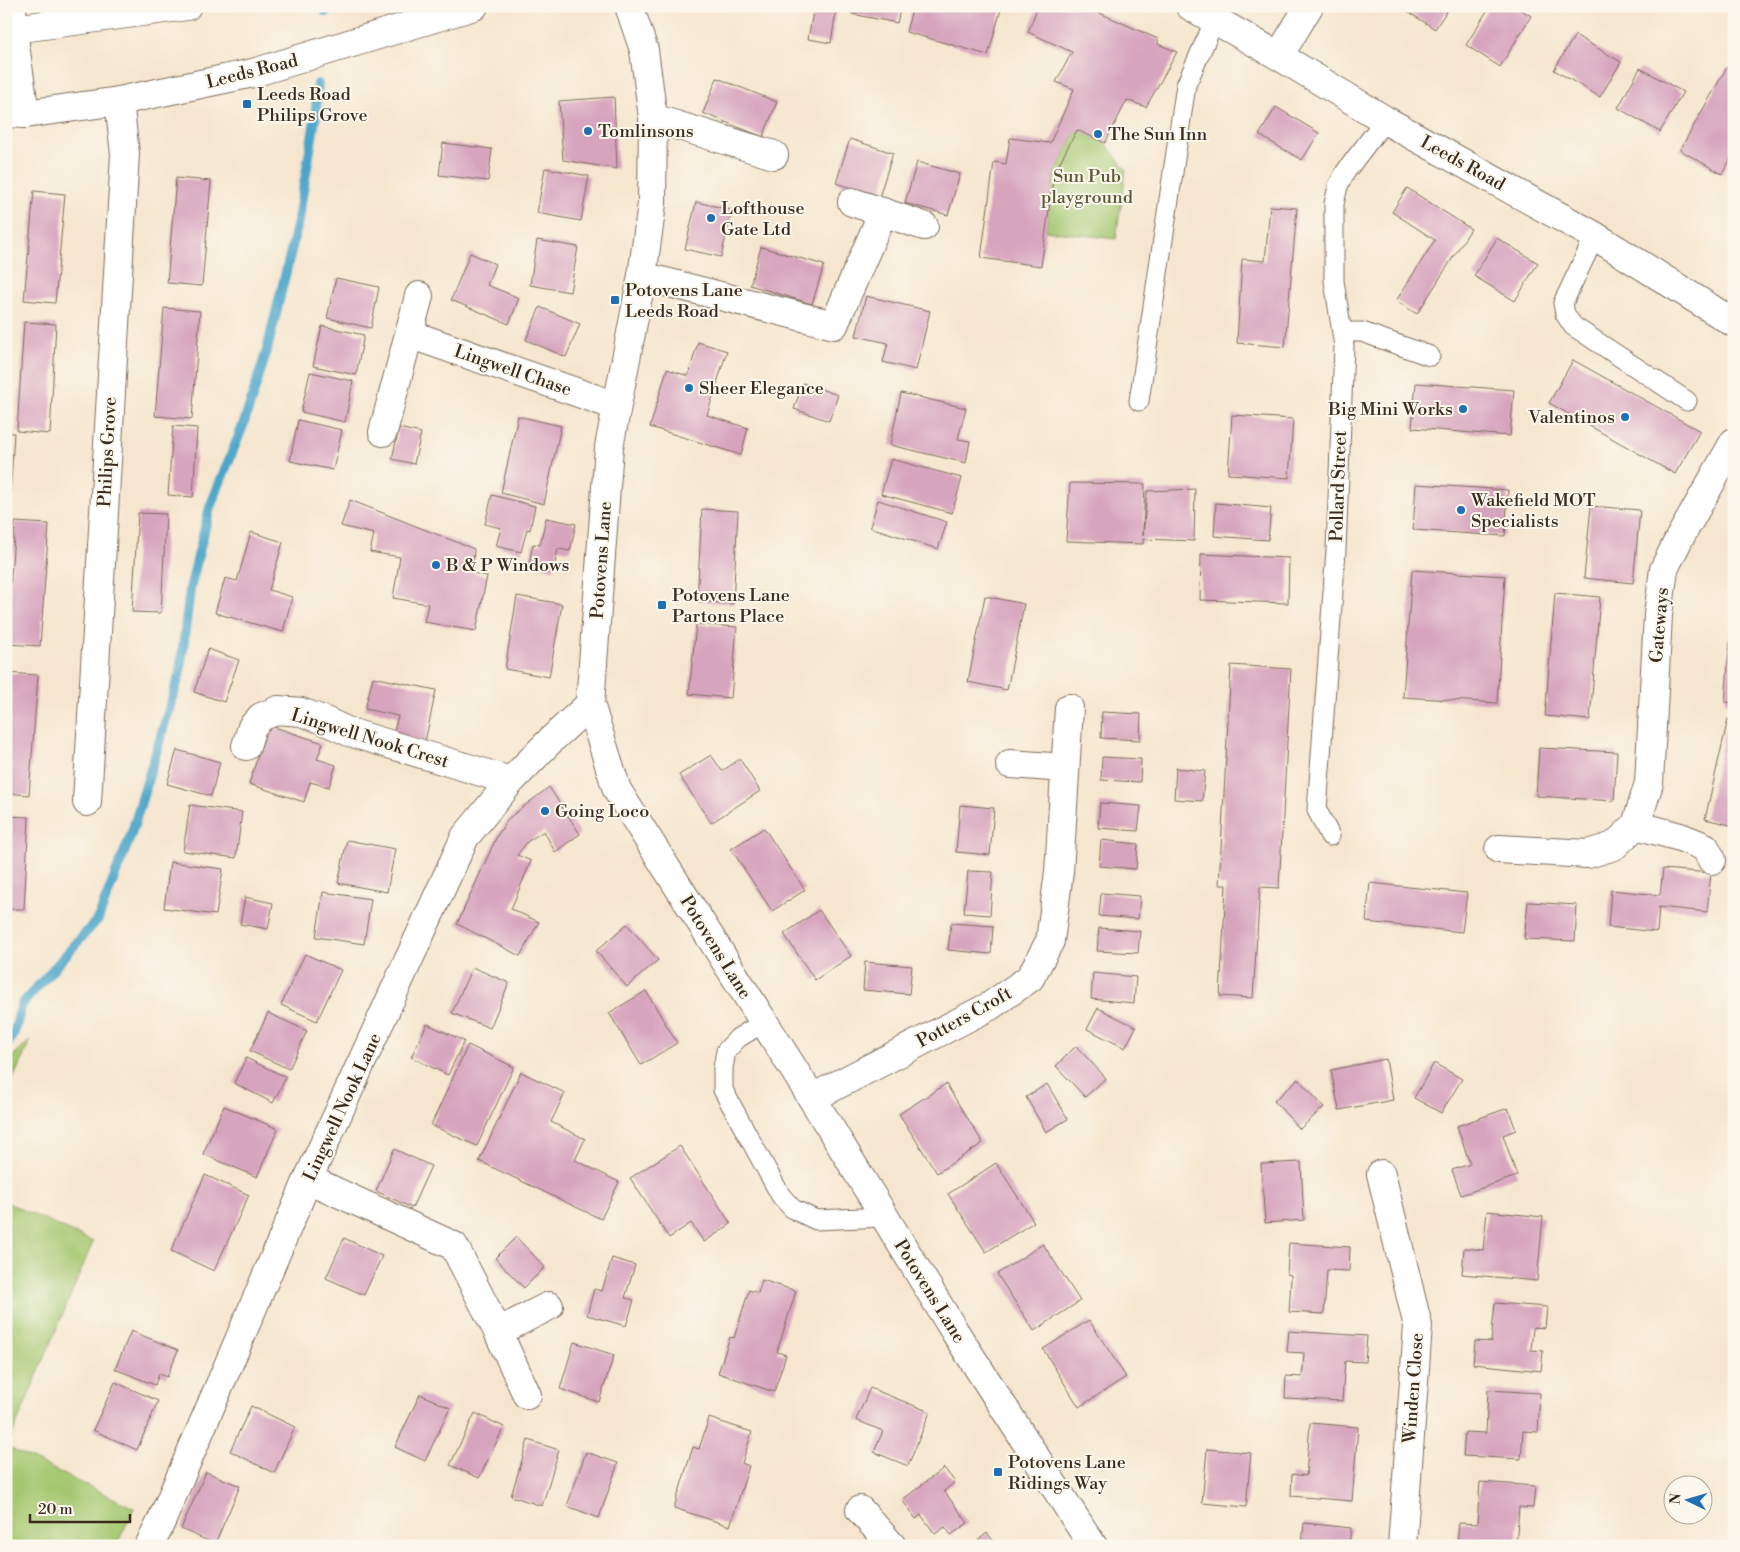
<svg xmlns="http://www.w3.org/2000/svg" width="1740" height="1552" font-family="'Libre Bodoni',serif">
<style>
.green{fill:#a4c770;stroke:#707847}
.lines{fill:none;stroke-linecap:round;stroke-linejoin:round}
.stream{stroke:#4ba5c9;stroke-width:10}
.building{fill:#d7a4be}
.lane-casing{stroke:#7c6c5c;stroke-width:21}
.street-casing{stroke:#7c6c5c;stroke-width:30}
.secondary-casing{stroke:#7c6c5c;stroke-width:30}
.primary-casing{stroke:#7c6c5c;stroke-width:30}
.lane{stroke:#fff;stroke-width:19}
.street{stroke:#fff;stroke-width:28}
.secondary{stroke:#fff;stroke-width:28}
.primary{stroke:#fff;stroke-width:28}
.poi-dot{fill:#1f6fb2;stroke:#fbf7ec;stroke-width:2}
.labels{text-anchor:middle;stroke-width:4;stroke-linejoin:round;paint-order:stroke}
.street-label{font-size:18px;fill:#3b2a1e;stroke:#fbf7ec}
.poi-label{font-size:18px;fill:#3b2a1e;stroke:#fbf7ec;text-anchor:start}
.park-label{font-size:18px;fill:#5a5937;stroke:#fbf7ec}
</style>
<rect width="100%" height="100%" fill="#fbf7ec"/>
<filter id="ink" filterUnits="userSpaceOnUse"><feTurbulence type="fractalNoise" baseFrequency=".02" numOctaves="2"/><feDisplacementMap in="SourceGraphic" scale="10" xChannelSelector="R" yChannelSelector="G"/><feConvolveMatrix kernelMatrix="1 2 1 2 8 2 1 2 1" color-interpolation-filters="sRGB"/></filter>
<filter id="wash" filterUnits="userSpaceOnUse"><feTurbulence type="fractalNoise" baseFrequency=".0096" numOctaves="4" result="noise"/><feDisplacementMap in="SourceGraphic" scale="20" xChannelSelector="R" yChannelSelector="G"/><feGaussianBlur stdDeviation="1.12" result="paint"/><feColorMatrix in="noise" values="0 0 0 0 0 0 0 0 0 0 0 0 0 0 0 0 0 1.4 0 .05"/><feComposite in="paint" operator="in"/></filter>
<g filter="url(#wash)">
<rect width="100%" height="100%" fill="#f6e6cf"/>
<path class="green" d="M1077,130L1105,143L1126,170L1116,239L1046,231L1054,173Z
M31,1040L6,1094V1062Z
M6,1202L93,1242L7,1447L134,1508L116,1546H6Z"/>
<g class="lines">
<path class="stream" d="M326,12L329,6
M6,1046L14,1033L22,1004L98,919L131,835L180,673L190,589L210,507L244,423L267,350L297,226L315,120L318,84"/>
</g>
<g id="blocks">
<path class="building" d="M853,6H901L897,23L852,14Z
M913,6H1002L988,55L906,32Z
M1038,6H1084L1158,39V44L1177,52L1146,107L1127,100L1105,143L1077,130L1054,173L1041,266L981,258L994,162L1006,164L1010,138L1050,143L1074,89L1056,82L1072,52L1028,32Z
M1399,6H1450L1435,29Z
M1490,6H1515L1531,16L1500,67L1466,45Z
M814,7L836,11L831,43L808,39Z
M1575,35L1621,62L1600,97L1554,70Z
M1727,67L1734,71V153L1722,174L1680,150Z
M1640,68L1683,92L1660,132L1618,108Z
M717,78L777,102L763,137L703,113Z
M614,97L617,169L563,160L559,101Z
M1276,107L1319,133L1302,160L1259,135Z
M850,139L893,153L879,197L836,183Z
M443,143L492,149L488,181L439,175Z
M917,162L960,174L948,215L905,203Z
M545,168L589,176L581,221L537,213Z
M176,178L211,181L202,286L167,283Z
M1407,188L1471,229L1417,314L1396,301L1435,240L1392,212Z
M34,191L65,194L55,303L24,300Z
M696,202L732,210L721,257L685,249Z
M1270,206L1297,208L1285,347L1237,343L1242,259L1265,261Z
M1497,238L1538,263L1515,301L1474,276Z
M537,240L578,247L570,292L530,285Z
M761,247L824,265L812,304L750,285Z
M470,253L495,264L487,285L519,298L509,324L451,300Z
M336,278L379,287L371,328L327,318Z
M866,296L930,311L916,370L883,362L888,343L856,336Z
M540,307L580,324L566,357L526,340Z
M164,308L200,311L192,419L155,416Z
M24,322L56,324L50,434L17,431Z
M322,326L364,335L356,375L313,366Z
M698,342L727,351L707,415L748,428L741,455L650,427L667,369L688,376Z
M1573,360L1700,431L1675,474L1549,403Z
M310,372L353,381L345,422L301,412Z
M803,383L838,395L829,421L794,409Z
M1416,383L1514,390L1510,436L1412,428Z
M901,393L966,408L958,439L970,441L966,463L890,445Z
M1232,415L1293,419L1289,478L1228,474Z
M518,416L561,426L544,504L501,493Z
M298,420L342,430L333,470L290,461Z
M173,426L197,428L193,497L168,495Z
M399,428L421,433L414,464L392,459Z
M6,433H14L10,497H6Z
M891,459L962,478L952,513L881,494Z
M1070,483L1145,484L1143,536L1147,491L1195,489L1194,541L1143,539V544L1066,541Z
M1416,484L1508,490L1505,536L1413,530Z
M492,495L535,506L530,530L527,529L521,552L496,546L501,528L485,524Z
M350,500L474,549L473,573L487,576L476,631L424,622L428,604L393,598L400,557L370,552L374,534L341,526Z
M878,500L947,522L938,549L870,527Z
M1216,503L1271,508L1268,540L1214,536Z
M1591,506L1640,510L1633,583L1584,578Z
M702,509L738,511L733,604L697,601Z
M138,513L166,514L161,613L132,612Z
M546,518L576,524L570,551L558,549L554,569L529,564L533,544L540,545Z
M15,522L49,524L40,646L6,644Z
M251,532L283,542L269,590L292,597L283,632L215,613L225,578L237,581Z
M1201,554L1289,558L1288,603L1200,600Z
M1412,570L1505,576L1497,703L1403,697Z
M1555,593L1600,597L1590,720L1545,716Z
M517,596L562,604L549,677L505,669Z
M985,596L1024,604L1007,690L968,682Z
M1732,614H1734V703L1725,702Z
M696,624L737,627L731,698L689,694Z
M208,649L239,660L224,702L194,692Z
M1231,665L1291,669L1279,888L1260,887L1253,998L1220,996L1226,885H1219Z
M6,673L38,675L29,795L6,793Z
M373,677L436,690L425,742L393,735L398,716L365,709Z
M1102,712L1141,714L1140,740L1101,738Z
M1728,719L1734,720V826L1705,819Z
M268,725L323,743L317,759L336,765L329,787L310,782L304,802L249,784Z
M1539,748L1617,752L1614,801L1536,796Z
M177,750L220,762L211,796L167,784Z
M711,755L722,771L740,759L760,791L711,823L679,775Z
M1102,757L1141,759L1140,782L1101,780Z
M1176,768L1205,771L1202,801L1174,799Z
M549,787L580,834L555,852L544,831L528,841L517,855L531,861L511,909L539,922L520,956L457,924L498,834L509,818Z
M1100,803L1141,806L1138,831L1098,828Z
M190,805L242,812L236,858L183,851Z
M960,805L994,808L990,855L956,852Z
M6,816L29,817L24,909H6Z
M764,828L805,890L772,911L731,849Z
M347,840L395,849L387,892L338,883Z
M1101,840L1138,844L1136,869L1099,866Z
M170,862L223,869L216,915L164,908Z
M1663,869L1711,873L1707,912L1659,907L1657,932L1608,927L1611,890L1660,895Z
M968,871L993,872L990,915L964,913Z
M1370,883L1467,893L1462,932L1366,922Z
M323,892L371,899L364,944L316,937Z
M1101,893L1140,896L1138,919L1099,916Z
M245,897L273,903L268,929L240,924Z
M1528,902L1577,905L1575,941L1524,939Z
M819,910L851,956L815,980L784,934Z
M951,923L993,926L991,954L948,950Z
M627,924L658,960L627,987L596,951Z
M1099,928L1140,931L1138,953L1097,951Z
M305,954L341,970L317,1021L281,1005Z
M865,962L912,966L909,994L863,990Z
M472,967L509,983L490,1028L452,1013Z
M1093,973L1136,977L1134,1003L1091,999Z
M646,991L677,1043L641,1065L609,1013Z
M1098,1008L1136,1027L1125,1048L1087,1029Z
M268,1013L307,1031L289,1069L250,1051Z
M427,1024L464,1041L448,1075L411,1057Z
M468,1045L514,1067L477,1146L431,1125Z
M1076,1046L1106,1078L1085,1097L1056,1066Z
M246,1058L286,1077L273,1103L234,1083Z
M1386,1059L1393,1100L1339,1110L1331,1070Z
M1434,1063L1462,1079L1441,1113L1414,1098Z
M521,1072L565,1093L551,1122L585,1139L575,1160L619,1182L601,1219L479,1161Z
M1298,1079L1324,1107L1300,1129L1274,1101Z
M946,1084L983,1143L937,1173L899,1114Z
M1047,1084L1068,1119L1046,1132L1026,1097Z
M224,1106L278,1129L257,1177L203,1154Z
M1508,1108L1516,1130L1503,1135L1517,1176L1461,1195L1452,1170L1470,1164L1457,1126Z
M680,1146L731,1224L704,1242L691,1223L669,1238L630,1178Z
M394,1149L431,1166L412,1208L376,1191Z
M1301,1162L1304,1220L1265,1223L1261,1164Z
M996,1163L1034,1222L986,1252L948,1194Z
M205,1175L249,1195L214,1271L171,1251Z
M1487,1211L1543,1217L1537,1281L1462,1274L1464,1248L1483,1250Z
M516,1237L545,1267L524,1288L495,1258Z
M344,1238L382,1256L364,1295L326,1278Z
M1289,1243L1350,1247L1349,1271L1327,1270L1324,1314L1289,1312L1291,1280V1275L1287,1274Z
M1043,1244L1080,1301L1034,1331L997,1274Z
M612,1258L635,1265L625,1298L634,1300L626,1326L587,1315L594,1289L602,1291Z
M762,1280L796,1291L777,1352L786,1355L774,1392L718,1373L730,1337L734,1338L749,1290L758,1293Z
M1495,1303L1547,1307L1545,1328L1533,1327L1531,1350L1543,1351L1541,1371L1473,1364L1475,1341L1491,1342Z
M1089,1320L1126,1377L1079,1407L1043,1349Z
M131,1331L178,1350L167,1377L159,1374L155,1385L115,1369Z
M1289,1331L1367,1336L1365,1362L1345,1361L1342,1401L1285,1398L1286,1376L1302,1377L1303,1368L1304,1353L1287,1352Z
M574,1342L614,1355L599,1402L560,1389Z
M115,1382L158,1401L137,1450L93,1430Z
M870,1388L930,1412L908,1466L874,1452L883,1431L856,1420Z
M1488,1390L1540,1393L1538,1432L1523,1431L1521,1459L1463,1456L1465,1432L1486,1433Z
M420,1394L450,1408L425,1461L395,1447Z
M251,1406L295,1427L274,1473L230,1451Z
M475,1413L504,1427L479,1478L450,1465Z
M709,1418L752,1432L742,1463L749,1466L730,1526L674,1508L693,1447L699,1449Z
M1310,1423L1358,1427L1352,1501L1291,1496L1292,1474L1306,1476Z
M528,1440L559,1450L542,1506L511,1496Z
M1207,1449L1251,1453L1246,1507L1202,1503Z
M586,1452L618,1463L599,1518L567,1506Z
M944,1468L955,1482L944,1491L968,1523L951,1535L945,1527L935,1534L921,1515L916,1519L902,1500Z
M206,1472L240,1486L215,1544L181,1529Z
M1480,1482L1535,1486L1533,1508L1519,1507L1516,1546H1457L1459,1523L1477,1524Z
M1304,1523L1351,1528L1349,1546H1302Z
M987,1533L998,1546H971Z"/>
</g>
</g>
<g filter="url(#ink)">
<use href="#blocks" fill-opacity="0" stroke="#7c6c5c" stroke-width="1"/>
<g class="lines">
<g class="lane-casing">
<path id="lane" d="M1595,236L1563,303L1565,314L1573,326L1687,401
M1342,332H1362L1430,356
M1139,401L1186,85L1221,6
M1330,836L1317,810L1336,550L1344,346L1334,281V204L1338,186L1346,171L1385,120
M764,1022L738,1038L726,1051L723,1068V1090L781,1196L793,1209L816,1220L884,1217"/>
</g>
<g class="street-casing">
<path id="street" d="M12,6L13,31L25,114
M6,30L187,6
M1279,56L1309,6
M653,118L774,155
M852,202L924,226
M642,276L834,325L883,212
M409,334L616,406
M383,432L419,296
M246,746L252,727L261,717L278,710L301,712L323,720L349,732L511,781
M1010,764L1065,768
M87,802L125,154L119,101
M1636,825L1680,837L1705,847L1712,860
M1499,849L1588,854L1614,846L1636,825L1649,783L1658,615L1664,569L1679,539L1734,442
M812,1098L990,1006L1030,978L1050,941L1059,872L1069,708
M1381,1174L1418,1326L1402,1546
M308,1179L454,1246L498,1332L527,1395
M498,1332L549,1306
M860,1510L892,1546
M149,1546L161,1522L308,1179L465,837L511,781L551,740L590,704"/>
</g>
<g class="secondary-casing">
<path id="secondary" d="M629,6L644,50L653,118L652,204L642,276L609,447L590,704L617,790L812,1098L955,1332L1093,1546"/>
</g>
<g class="primary-casing">
<path id="primary" d="M1190,6L1279,56L1385,120L1595,236L1734,323
M6,113L25,114L119,101L253,73L474,6"/>
</g>
<use href="#lane" class="lane"/>
<use href="#street" class="street"/>
<use href="#secondary" class="secondary"/>
<use href="#primary" class="primary"/>
</g>
</g>
<g class="poi-dot">
<rect x="242" y="99" width="10" height="10" rx="2.5"/>
<circle cx="588" cy="131" r="5"/>
<circle cx="1098" cy="134" r="5"/>
<circle cx="711" cy="218" r="5"/>
<rect x="610" y="295" width="10" height="10" rx="2.5"/>
<circle cx="689" cy="388" r="5"/>
<circle cx="1463" cy="409" r="5"/>
<circle cx="1625" cy="417" r="5"/>
<circle cx="1461" cy="510" r="5"/>
<circle cx="436" cy="565" r="5"/>
<rect x="657" y="600" width="10" height="10" rx="2.5"/>
<circle cx="545" cy="811" r="5"/>
<rect x="993" y="1467" width="10" height="10" rx="2.5"/>
</g>
<g class="labels">
<g class="street-label">
<text transform="translate(252 71) rotate(-14)" y="6">Leeds Road</text>
<text transform="translate(1463 163) rotate(29)" y="6">Leeds Road</text>
<text transform="translate(513 370) rotate(19)" y="6">Lingwell Chase</text>
<text transform="translate(107 452) rotate(-87)" y="6">Philips Grove</text>
<text transform="translate(1338 486) rotate(-88)" y="6">Pollard Street</text>
<text transform="translate(601 560) rotate(-86)" y="6">Potovens Lane</text>
<text transform="translate(1659 625) rotate(-85)" y="6">Gateways</text>
<text transform="translate(370 738) rotate(17)" y="6">Lingwell Nook Crest</text>
<text transform="translate(716 947) rotate(58)" y="6">Potovens Lane</text>
<text transform="translate(964 1017) rotate(-29)" y="6">Potters Croft</text>
<text transform="translate(342 1107) rotate(-65)" y="6">Lingwell Nook Lane</text>
<text transform="translate(930 1291) rotate(58)" y="6">Potovens Lane</text>
<text transform="translate(1413 1388) rotate(-86)" y="6">Winden Close</text>
</g>
<g class="poi-label">
<text x="257" y="100">Leeds Road<tspan x="257" dy="21">Philips Grove</tspan></text>
<text x="598" y="137">Tomlinsons</text>
<text x="1108" y="140">The Sun Inn</text>
<text x="721" y="214">Lofthouse<tspan x="721" dy="21">Gate Ltd</tspan></text>
<text x="625" y="296">Potovens Lane<tspan x="625" dy="21">Leeds Road</tspan></text>
<text x="699" y="394">Sheer Elegance</text>
<text x="1453" y="415" text-anchor="end">Big Mini Works</text>
<text x="1615" y="423" text-anchor="end">Valentinos</text>
<text x="1471" y="506">Wakefield MOT<tspan x="1471" dy="21">Specialists</tspan></text>
<text x="446" y="571">B &amp; P Windows</text>
<text x="672" y="601">Potovens Lane<tspan x="672" dy="21">Partons Place</tspan></text>
<text x="555" y="817">Going Loco</text>
<text x="1008" y="1468">Potovens Lane<tspan x="1008" dy="21">Ridings Way</tspan></text>
</g>
<g class="park-label">
<text x="1087" y="182">Sun Pub<tspan x="1087" dy="21">playground</tspan></text>
</g>
</g>
<rect width="1740" height="1552" fill="none" stroke="#fbf7ec" stroke-width="25"/>
<g transform="translate(1688 1500) rotate(275)"><circle r="24" fill="#fbf7ec" stroke="#aea59a"/>
<path d="M0-4L9 19L0 12L-9 19Z" fill="#1f6fb2"/>
<text y="-8" font-size="14" font-weight="bold" text-anchor="middle" fill="#3b2a1e">N</text>
</g>
<path d="M30 1514v8h100v-8" fill="none" stroke="#3b2a1e" stroke-width="2.5"/>
<text x="38" y="1514" font-size="15" fill="#3b2a1e" stroke="#fbf7ec" stroke-width="4" paint-order="stroke">20 m</text>
</svg>
